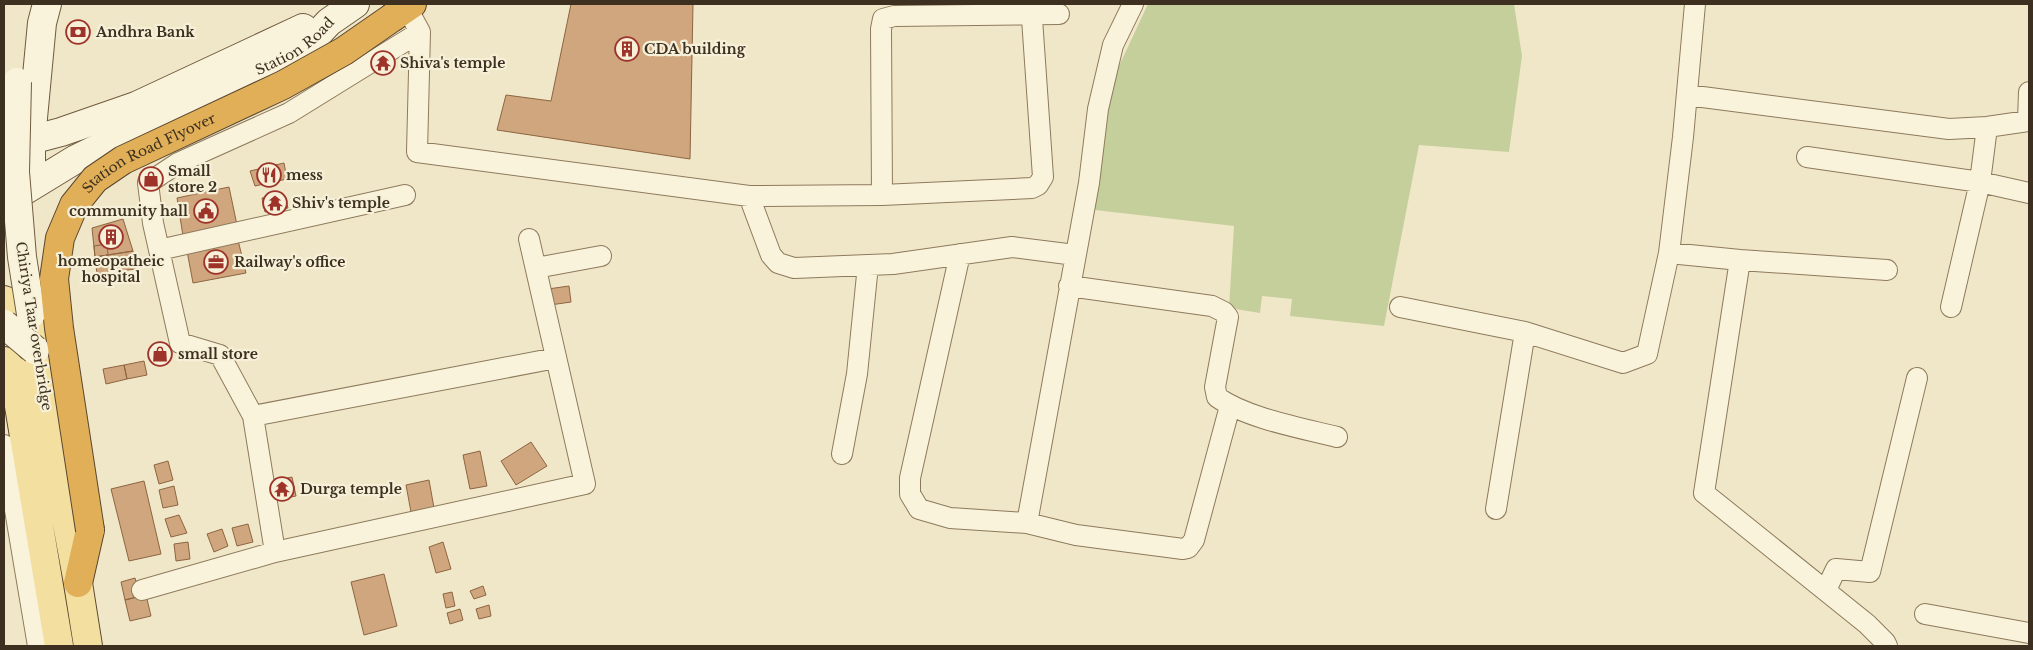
<svg xmlns="http://www.w3.org/2000/svg" width="2033" height="650" font-family="'Libre Baskerville',serif">
<style>
.green{fill:#c5cf9b}
.building{fill:#cfa67d;stroke:#8d6541}
.lines{fill:none;stroke-linecap:round;stroke-linejoin:round}
.street-casing{stroke:#8d7a5c;stroke-width:22}
.secondary-casing{stroke:#6f5b3f;stroke-width:30}
.primary-casing{stroke:#5b4730;stroke-width:30}
.highway-casing{stroke:#5b4730;stroke-width:30}
.street{stroke:#faf3dc;stroke-width:20}
.secondary{stroke:#faf3dc;stroke-width:28}
.primary{stroke:#f3e0a0;stroke-width:28}
.highway{stroke:#e0af58;stroke-width:28}
.secondary-bridge-casing{stroke:#6f5b3f;stroke-width:30;stroke-linecap:butt}
.highway-bridge-casing{stroke:#5b4730;stroke-width:30;stroke-linecap:butt}
.secondary-bridge{stroke:#faf3dc;stroke-width:28}
.highway-bridge{stroke:#e0af58;stroke-width:28}
.labels{text-anchor:middle;stroke-width:4.5;stroke-linejoin:round;paint-order:stroke}
.poi-label{font-size:14px;font-weight:bold;fill:#3d3020;stroke:#f7f0d8;text-anchor:start}
.street-label{font-size:14px;fill:#3d3020;stroke:#f7f0d8}
</style>
<rect width="100%" height="100%" fill="#f0e7c8"/>
<path class="green" d="M1148,4H1514L1522,56L1509,152L1419,145L1384,326L1290,316L1292,299L1262,296L1260,313L1229,308L1234,226L1095,210L1112,81Z"/>
<path class="building" d="M571,4H693L690,159L497,130L506,95L551,101Z
M284,163L287,179L255,186L250,171Z
M229,187L237,225L183,236L177,198Z
M284,195L288,208L265,212L262,198Z
M123,219L133,251L95,257L92,228Z
M238,240L246,273L193,283L187,251Z
M107,244L108,255L95,257L94,246Z
M133,251L136,269L97,274L95,257Z
M569,286L571,302L550,305L548,289Z
M144,361L147,375L127,379L124,365Z
M124,365L127,379L106,384L103,369Z
M531,442L547,466L516,485L501,461Z
M480,451L487,486L470,489L463,455Z
M168,461L173,480L159,484L154,465Z
M292,477L296,496L271,501L268,482Z
M429,480L434,508L411,512L406,485Z
M144,481L161,554L129,561L111,489Z
M174,486L178,505L163,508L159,490Z
M179,515L187,533L171,537L165,519Z
M248,524L253,542L237,546L232,528Z
M222,529L228,546L214,552L207,534Z
M188,542L190,559L176,561L174,544Z
M443,542L451,569L436,573L429,547Z
M384,574L397,626L364,635L351,582Z
M135,578L140,596L125,600L121,582Z
M483,586L486,595L474,599L470,591Z
M452,592L455,606L446,608L443,594Z
M146,595L151,616L130,621L125,600Z
M489,605L491,616L479,619L476,609Z
M460,609L463,620L450,624L447,613Z"/>
<g class="lines">
<g class="street-casing">
<path id="street" d="M407,8L420,32L417,152L749,196L771,255L778,263L794,268L893,264L1012,247L1075,255
M1687,95L1949,129L1987,127L2028,121L2029,92
M1807,157L1980,182L2029,193
M882,195L881,29L883,19L894,16L1059,14
M749,196L882,195L1032,188L1038,185L1043,177L1031,4
M159,250L405,195
M1669,253L1740,260L1704,493L1867,624L1885,642L1887,646
M960,254L910,478V494L919,509L950,518L1027,523L1076,535L1183,549L1188,548L1194,540L1230,406
M1740,260L1887,270
M536,268L601,256
M1069,286L1212,306L1224,312L1228,317L1215,387L1217,397C1246,418 1301,428 1337,437
M1400,307L1525,332L1623,363L1647,354L1669,253L1683,137L1695,4
M1951,307L1980,182L1987,127
M253,416L220,355L180,343L153,223L148,183L178,163L289,113L420,32
M4,445L38,646
M842,454L857,374L868,265
M1496,509L1525,332
M1027,523L1089,183L1098,109L1113,45L1133,4
M275,552L253,416L556,358
M142,590L275,552L585,484L529,239
M1826,590L1836,569L1870,572L1917,378
M1925,614L2029,633"/>
</g>
<g class="secondary-casing">
<g id="secondary">
<path d="M4,147L61,132L136,106L303,28"/>
<path d="M31,185V139L42,23L47,4"/>
<path id="s1" d="M4,203L76,159L295,52L314,38L329,22L355,4"/>
</g>
</g>
<g class="primary-casing">
<path id="primary" d="M4,300L31,314L35,350L78,583L88,646
M4,361L13,370L59,646"/>
</g>
<g class="highway-casing">
<path id="highway" d="M393,17L412,4
M78,583L90,530"/>
</g>
<use href="#street" class="street"/>
<use href="#secondary" class="secondary"/>
<use href="#primary" class="primary"/>
<use href="#highway" class="highway"/>
<g class="secondary-bridge-casing">
<path id="secondary-bridge" d="M17,82L15,172L22,257L31,314
M4,324L35,350"/>
</g>
<g class="highway-bridge-casing">
<g id="highway-bridge">
<path id="s2" d="M90,530L59,328L54,279L60,238L74,205L95,179L123,160L283,85L344,51L393,17"/>
</g>
</g>
<use href="#secondary-bridge" class="secondary-bridge"/>
<use href="#highway-bridge" class="highway-bridge"/>
</g>
<defs>
<g id="bank-ring" transform="scale(1.25)"><circle r="9.5" fill="#f7f0d8" stroke="#9e332a" stroke-width="1.5"/><path d="M-6-4H6V4H-6ZM0-2.3a2.3 2.3 0 1 0 0 4.6a2.3 2.3 0 1 0 0-4.6Z" fill="#9e332a"/></g>
<g id="building-ring" transform="scale(1.25)"><circle r="9.5" fill="#f7f0d8" stroke="#9e332a" stroke-width="1.5"/><path d="M-4-6H4V6H1V3H-1V6H-4ZM-2.5-4.3h1.7v1.8h-1.7ZM.8-4.3h1.7v1.8H.8ZM-2.5-1h1.7V.8h-1.7ZM.8-1h1.7V.8H.8Z" fill="#9e332a"/></g>
<g id="temple-ring" transform="scale(1.25)"><circle r="9.5" fill="#f7f0d8" stroke="#9e332a" stroke-width="1.5"/><path d="M0-6L5-2H3V0L6.5 2.5H4V6H1.5V3h-3V6H-4V2.5H-6.5L-3 0V-2H-5Z" fill="#9e332a"/></g>
<g id="restaurant-ring" transform="scale(1.25)"><circle r="9.5" fill="#f7f0d8" stroke="#9e332a" stroke-width="1.5"/><path d="M-5-6h1v4h1v-4h1v4h1v-4h1v5L-1.5 .5V6h-2V.5L-5-1ZM5-6V6H3V1.5H1.5Q1.5-4 5-6Z" fill="#9e332a"/></g>
<g id="shop-ring" transform="scale(1.25)"><circle r="9.5" fill="#f7f0d8" stroke="#9e332a" stroke-width="1.5"/><path d="M-5-2.5h2.3a2.7 3.5 0 0 1 5.4 0H5L5.5 6h-11ZM-1.5-2.5h3a1.5 2.3 0 0 0-3 0Z" fill="#9e332a"/></g>
<g id="civic-ring" transform="scale(1.25)"><circle r="9.5" fill="#f7f0d8" stroke="#9e332a" stroke-width="1.5"/><path d="M-.6-6.5H3V-4.5H.6V-3L4-1V1h2V6H-6V1h2V-1L-.6-3ZM-1.2 2.5V6h2.4V2.5Z" fill="#9e332a"/></g>
<g id="office-ring" transform="scale(1.25)"><circle r="9.5" fill="#f7f0d8" stroke="#9e332a" stroke-width="1.5"/><path d="M-6-3h4V-5.5h4V-3h4V5H-6ZM-1-4.5V-3h2v-1.5ZM-6 0V1H6V0Z" fill="#9e332a"/></g>
</defs>
<g fill-rule="evenodd">
<use href="#bank-ring" x="78" y="32"/>
<use href="#building-ring" x="627" y="49"/>
<use href="#temple-ring" x="383" y="63"/>
<use href="#restaurant-ring" x="269" y="175"/>
<use href="#shop-ring" x="151" y="179"/>
<use href="#temple-ring" x="275" y="203"/>
<use href="#civic-ring" x="206" y="211"/>
<use href="#building-ring" x="111" y="237"/>
<use href="#office-ring" x="216" y="262"/>
<use href="#shop-ring" x="160" y="354"/>
<use href="#temple-ring" x="282" y="489"/>
</g>
<g class="labels">
<g class="poi-label">
<text x="96" y="37">Andhra Bank</text>
<text x="644" y="54">CDA building</text>
<text x="400" y="68">Shiva's temple</text>
<text x="168" y="176">Small<tspan x="168" dy="16">store 2</tspan></text>
<text x="286" y="180">mess</text>
<text x="292" y="208">Shiv's temple</text>
<text x="188" y="216" text-anchor="end">community hall</text>
<text x="111" y="266" text-anchor="middle">homeopatheic<tspan x="111" dy="16">hospital</tspan></text>
<text x="234" y="267">Railway's office</text>
<text x="178" y="359">small store</text>
<text x="300" y="494">Durga temple</text>
</g>
<g class="street-label">
<text dy="5" stroke="none"><textPath href="#s1" startOffset="331">Station Road</textPath></text>
<text dy="5" stroke="none"><textPath href="#s2" startOffset="424">Station Road Flyover</textPath></text>
<text transform="translate(34 326) rotate(81)" y="5">Chiriya Taar overbridge</text>
</g>
</g>
<rect width="2033" height="650" fill="none" stroke="#3d3020" stroke-width="10"/>
</svg>
